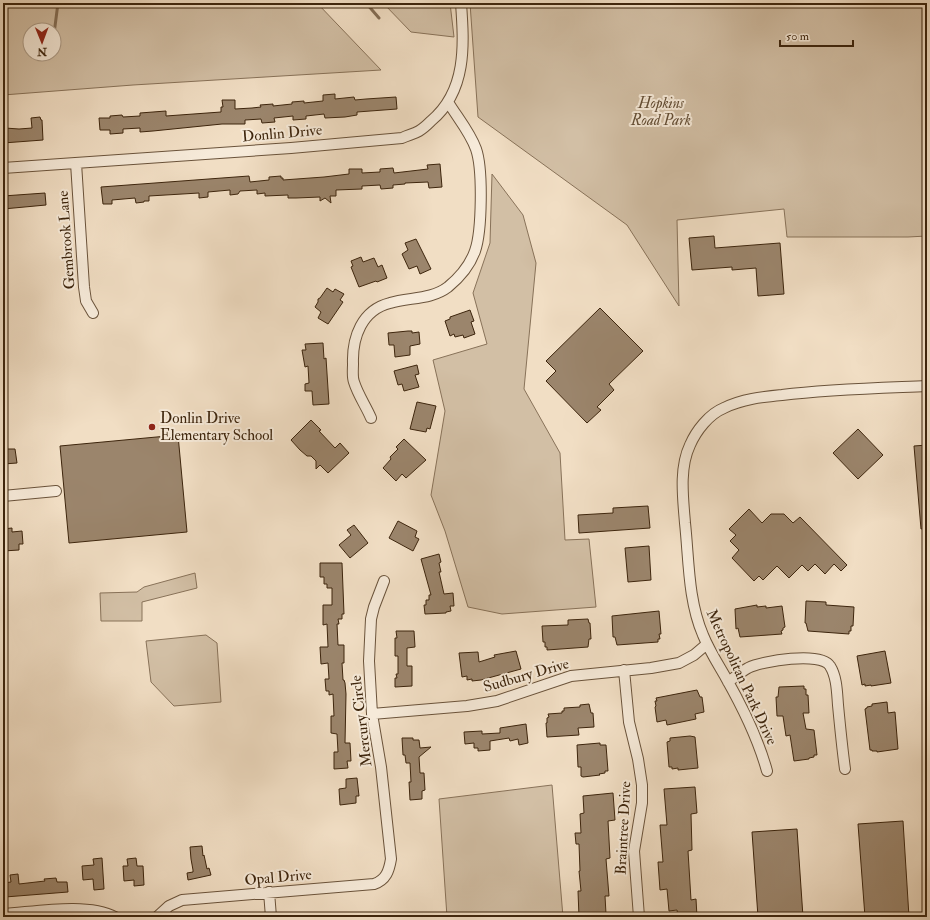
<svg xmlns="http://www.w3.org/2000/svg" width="930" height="920" font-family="'IM FELL Double Pica',serif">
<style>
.green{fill:#d2bfa5;stroke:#887259;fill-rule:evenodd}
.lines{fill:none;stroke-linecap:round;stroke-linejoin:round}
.stream{stroke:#846e56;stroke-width:3}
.building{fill:#9b856c;stroke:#3d250d}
.street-casing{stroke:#6a533b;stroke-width:12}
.street{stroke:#f6ead9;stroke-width:10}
.poi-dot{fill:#8f2418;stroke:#f6ead9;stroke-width:1.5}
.labels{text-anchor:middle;stroke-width:4;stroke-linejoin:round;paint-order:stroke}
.park-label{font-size:15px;font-style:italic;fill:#624c33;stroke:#f6ead9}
.street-label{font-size:15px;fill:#3d250d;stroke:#f6ead9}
.poi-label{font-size:15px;fill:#3d250d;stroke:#f6ead9;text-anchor:start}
</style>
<rect width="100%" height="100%" fill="#f1dec4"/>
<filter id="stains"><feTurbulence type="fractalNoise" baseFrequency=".005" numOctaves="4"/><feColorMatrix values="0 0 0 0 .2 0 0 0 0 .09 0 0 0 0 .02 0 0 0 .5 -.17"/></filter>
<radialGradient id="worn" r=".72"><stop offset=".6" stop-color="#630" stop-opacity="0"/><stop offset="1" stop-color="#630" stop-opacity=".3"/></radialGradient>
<path class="green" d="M3,3H317L381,70L133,85L3,95ZM30,30H54V54H30Z
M383,3H450L454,37L411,32Z
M470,3H927V236L908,237H787L784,209L677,220L679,306L627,225L478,117Z
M492,174L523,215L536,263L524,389L560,453L565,540L589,539L596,607L502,614L468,607L445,531L431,495L445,411L433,360L487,344L473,293L490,243Z
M195,573L197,588L142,602V621H101L100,593L137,592L144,587Z
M206,635L217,643L221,702L174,706L151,682L146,641Z
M552,785L563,917H447L439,799Z"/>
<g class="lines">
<path class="stream" d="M366,3L379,18
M54,34L58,3"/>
</g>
<path class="building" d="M335,94V99L354,97L355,100L366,99L396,97L397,109L357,112V115L345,117L325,118L324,114L306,116V119L293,120V116L274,118L275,122L262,123L261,119L245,120V124H222L153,131L140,132V128L123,129V133L110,134V130H100L99,118H110V116L122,115L123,117L140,116V113L166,111V116L221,112V107H223L222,100H235V109L252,108L261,107L260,105L273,104V106L292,104V102L304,101V103L323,101V95Z
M40,117L41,120H42L43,140L3,143V130H5V128L19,129L32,128L31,118Z
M440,164L442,187L429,188L428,182L405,183V184L393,185V188L381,189L380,185L362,186V189L336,190V196H330L331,203L325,198L320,201V197L296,198H288V195L265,196V193L257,194V190L240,191L238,194L230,195V190L208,192V197L199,198V193L149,196V201H144V202L136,203L135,198L112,200V204H103L101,187L249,176L250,182L269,180V177L281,176V178H283V180L324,177L349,174V169H362V173L380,172V169L393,168L394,173L428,169L427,165Z
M45,193L46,205L3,209V196Z
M714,236L715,248L780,243L784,294L758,296L756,268L732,270V267L692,270L689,238Z
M416,239L431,269L420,274L417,266L409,269L402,254L408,250L405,243Z
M361,257L363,262L374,258L378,267L382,265L387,278L377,282L376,281L359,287L351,267L353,266L351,261Z
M327,288L333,292L335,289L344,294L340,300L343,302L328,324L318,318L321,312L315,307L318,302V299L320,298Z
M600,308L643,351L609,384L614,390L597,407L601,410L587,423L546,381L556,371L546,361Z
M470,310L474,321L471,322L475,334L464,338L463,335L455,337L454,334L450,336L445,321L450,319V317Z
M408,331H412V333L419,332L420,344L410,346V355L395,357L394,345H389L388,333Z
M323,343L324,359L326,358L329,404L313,405L312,391H305V384L309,383L308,366L305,367L302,350H306L305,344Z
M417,365L419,374L415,375L419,387L404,391L402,384L398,385L394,371Z
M417,402L436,406L430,429L427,428L426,432L410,429Z
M311,420L321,430L319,431L335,448L340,443L349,453L328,473L320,465L316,469V461L311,456H307L300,450L291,440Z
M858,429L883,455L858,479L833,453Z
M178,435L187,532L69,543L60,446Z
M404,439L426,460L406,478L402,474L396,481L383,468L391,459L390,457L398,449L396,447Z
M927,445V528L921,529L914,446Z
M3,449H15L17,463L3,464Z
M648,506L650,528L579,533L578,515L613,513V508Z
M749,509L762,523L771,514H784L793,523L800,517L847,565L841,571L834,564L825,574L815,564L808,571L802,565L789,578L777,566L763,580L759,576L754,581L732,558L739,550L730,541L736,535L729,529Z
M398,521L417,531L415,537L419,539L413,551L389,538Z
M354,525L368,543L350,558L339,545L351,535L347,530Z
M12,528V532L22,531L23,544H19V550L3,551V529Z
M649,546L651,580L628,582L625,548Z
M439,554L441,562L439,563L441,572H439L444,594L453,593L454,606H450L451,611L446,612V613L425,614L424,605H426V600H429V595H431L421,559Z
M320,563H342L344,614H342V619H338L339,624H337L338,645H344V663H342L343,680H344L345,683L346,694L345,743H350L351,761H347L348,768L334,769V752H338L337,734L331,733V716H334L333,694L329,695V691H326L325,679H329L328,663L321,664L320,647H328L327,624L323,625V605H332V588H327V584H324V577H320Z
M806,601L826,602V605L854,607L853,626H851V631H849V634L808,631L806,623H805Z
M757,605V607L766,606V608L782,606L785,627L783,628V630L781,631L782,634L740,637L738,628L736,629L735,609Z
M659,611L661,634H659L660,639H658V642L617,645L615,637H613L612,616Z
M588,619L589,623H590L591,639H589L588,647L547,650V647H545V642H543L542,626L568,625V620Z
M396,631H414L415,647L407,648V666H412V686L395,687V678H397L396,674H398V656H395V638H397Z
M516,651L521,669L481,680L472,681V679L467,680V676L462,677L459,653L478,652L479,662L495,657L494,655Z
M885,651L891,683L871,686V685L865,686V684L862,685L857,656Z
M804,686V689H806V695H808L809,713H803L806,729L814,730L817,755H814V757L809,758V759L794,761L790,735L786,736L783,716H777L776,697H778L779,687Z
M697,690L700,697H702L704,712L695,714L696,719L667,725L666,720L657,722L655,707L656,706L655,701H657L656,698Z
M887,702L888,713L895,712L898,749L877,752V751H872V750H870L865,709L867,708V707L872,706V704Z
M589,704L591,713H593L594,727L578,728L579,735L547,737L546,723H547V718L549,717L548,714L562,713V711H564V708L580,707V705Z
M526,724L528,743L519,745L518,739L510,741L509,738L490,741V750L478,751V748H474V743L465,744L464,732L482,731V734L500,733V728Z
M690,736L695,737L698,768L678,770V768L672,769V767H669L667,742L670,741V738Z
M402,738H413V740H419L420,748L431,747L419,757L420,773H424L425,790L422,791V799L410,800L409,782H411L410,763H406L405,755H403Z
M600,743V745H606L608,771H605V773L599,774L600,775L583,777L581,776V767H578L577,745Z
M357,778L359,796H356V803L340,805L339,789L346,788V779Z
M695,787L697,813L691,814L692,850L688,851L691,900L696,899L697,917H678L677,910L669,911L667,889L660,890L658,862H663L660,825H667L664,789Z
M613,793L615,820L608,821L610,858L606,859L609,896H605L606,914L597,915L598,917H579L578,891H581L579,871H580L579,844H576L575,833H581L580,814L584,813L583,796Z
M903,821L909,917H865L858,824Z
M797,829L803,917H758L752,832Z
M202,846L203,856L204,855L207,869L209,868L211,875L188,880L187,873L193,872V870L191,859L190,847Z
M102,858L104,889L94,890L93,879L83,880L82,866L94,865L93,859Z
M136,858L137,866H143L144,885L134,886V880L124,881L123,866H128L127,859Z
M18,874L19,884L45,881L44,879L56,878L57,882H67L68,892L5,897L4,883L11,882L10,875Z"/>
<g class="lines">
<g class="street-casing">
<path id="street" d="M76,163L84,287L86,301L93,313
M3,168L291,148L402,138C408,135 414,134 419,131C424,128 428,124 431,121C467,91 464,45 461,3
M371,418C366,406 358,395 354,382C352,377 353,370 353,364C352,337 362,310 390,303C409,297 431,300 448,287C459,278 470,265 475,251C482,231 483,169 476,149C470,132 457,117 448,102
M3,496L56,491
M624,670L629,722L638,759L642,785V803L634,851L639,917
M728,682C735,677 741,672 748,668C762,661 821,651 830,666C837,677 837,693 838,705C840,726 842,747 845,769
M372,714L467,706L497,701L571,676L651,668L679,663L694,655L707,644
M767,771C758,738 743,708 726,678C718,664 709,650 703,635C688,600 689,560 685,523C683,498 679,468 690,445C696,431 709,414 724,408C742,399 762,397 782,395C830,389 879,388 927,386
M269,892L271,917
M3,914C35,912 87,902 115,917
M157,917L169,906L182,900L374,884C386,880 389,871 391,859L381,767L372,714L369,661L371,619L374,607L384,581"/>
</g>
<use href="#street" class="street"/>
</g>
<circle class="poi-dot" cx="152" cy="427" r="4"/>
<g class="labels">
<g class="park-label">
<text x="661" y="108">Hopkins<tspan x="661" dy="17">Road Park</tspan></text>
</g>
<g class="street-label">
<text transform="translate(282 133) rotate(-5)" y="5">Donlin Drive</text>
<text transform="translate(66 240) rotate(-94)" y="5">Gembrook Lane</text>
<text transform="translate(526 675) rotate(-16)" y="5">Sudbury Drive</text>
<text transform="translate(742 677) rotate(65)" y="5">Metropolitan Park Drive</text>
<text transform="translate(361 721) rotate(-97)" y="5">Mercury Circle</text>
<text transform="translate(623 828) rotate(-87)" y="5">Braintree Drive</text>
<text transform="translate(278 877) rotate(-5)" y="5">Opal Drive</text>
</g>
<g class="poi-label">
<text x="160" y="423">Donlin Drive<tspan x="160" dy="17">Elementary School</tspan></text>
</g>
</g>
<rect width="930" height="920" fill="none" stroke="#f1dec4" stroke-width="16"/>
<rect x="4" y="4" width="922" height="912" fill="none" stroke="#3d250d" stroke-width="2"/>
<rect x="8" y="8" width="914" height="904" fill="none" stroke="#3d250d"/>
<g transform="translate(42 42) rotate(179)"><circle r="19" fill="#f6ead9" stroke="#ac9b87"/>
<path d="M0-3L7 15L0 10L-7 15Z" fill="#8f2418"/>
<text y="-6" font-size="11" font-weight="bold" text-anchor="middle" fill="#3d250d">N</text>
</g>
<path d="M780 40v6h73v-6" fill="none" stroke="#3d250d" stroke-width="2"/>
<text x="786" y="40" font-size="12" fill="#3d250d" stroke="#f6ead9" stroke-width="3" paint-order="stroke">50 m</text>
<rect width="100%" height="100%" filter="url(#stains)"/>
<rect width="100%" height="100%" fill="url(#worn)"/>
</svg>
